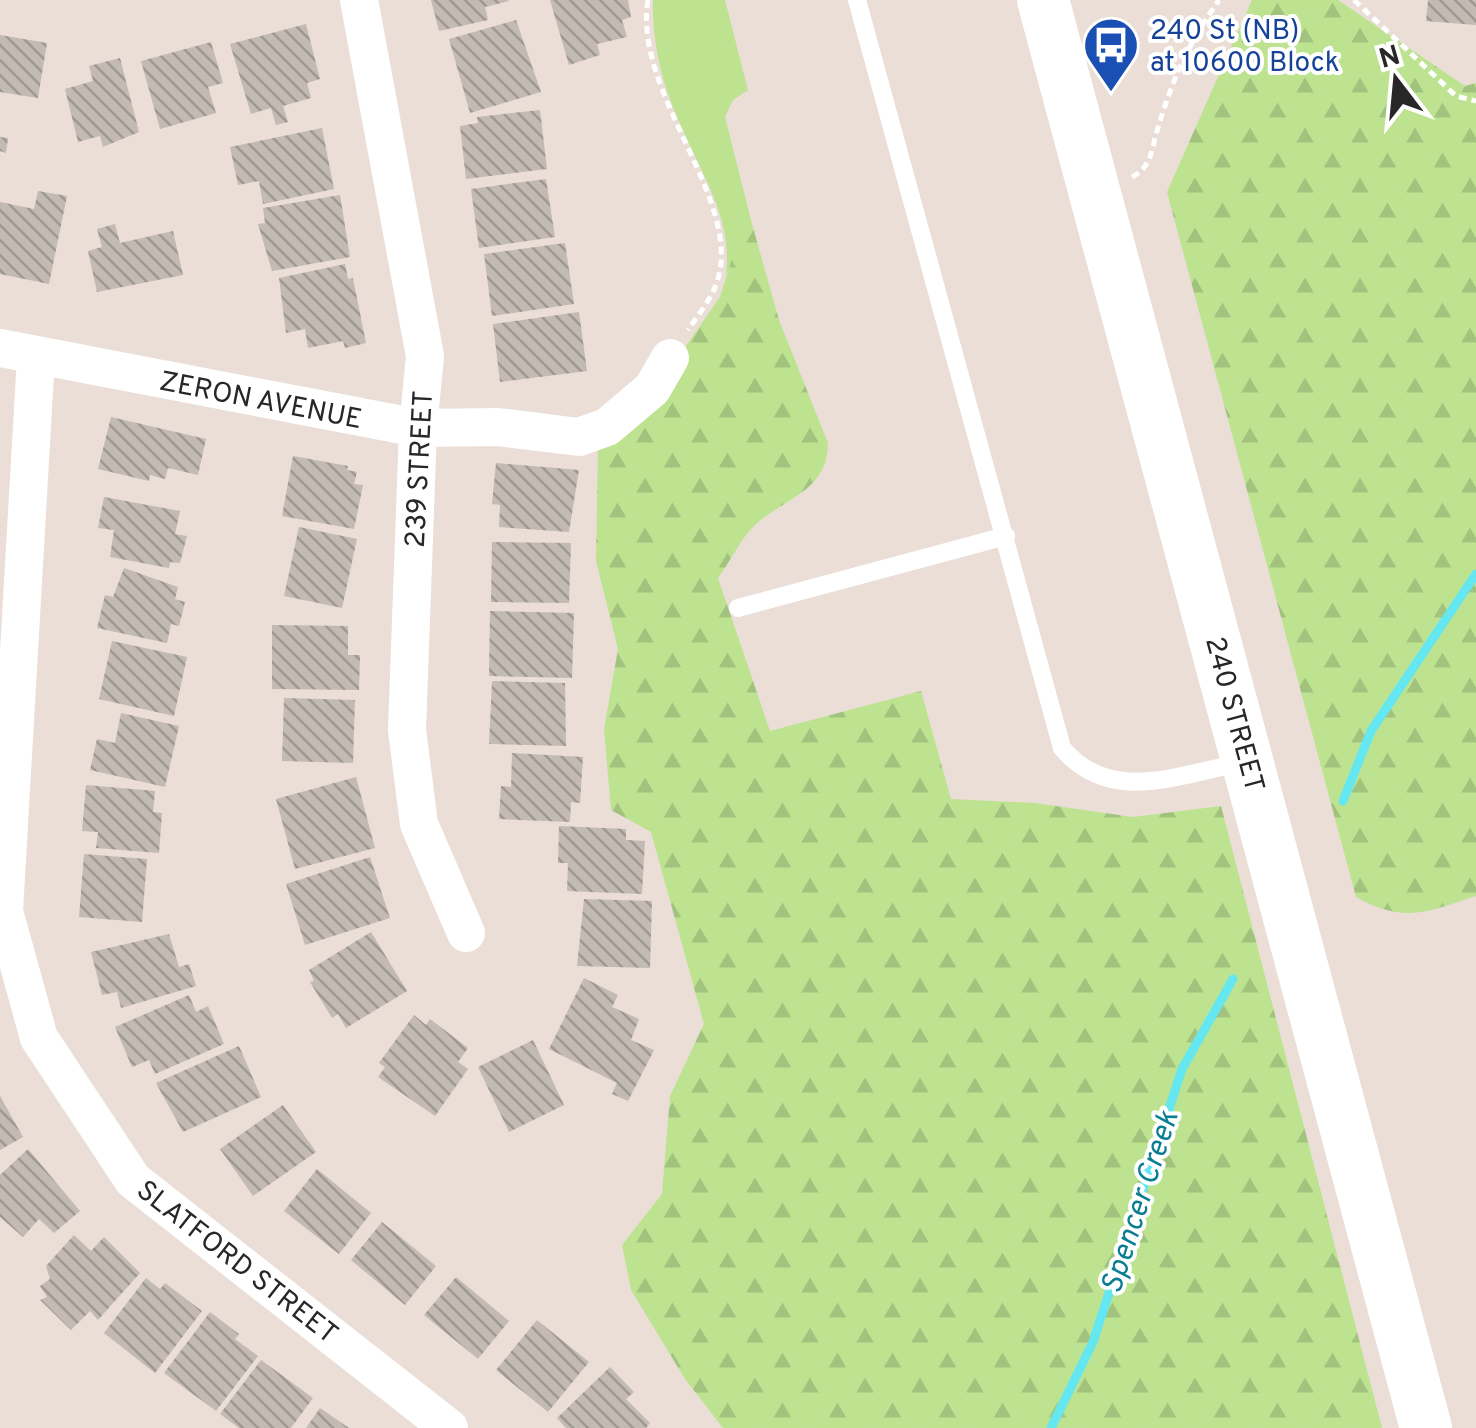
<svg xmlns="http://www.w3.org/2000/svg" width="1476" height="1428" font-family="Overpass,sans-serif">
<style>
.grass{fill:#bde391}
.forest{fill:url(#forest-firs)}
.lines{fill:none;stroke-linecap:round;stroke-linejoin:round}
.stream{stroke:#65e7f1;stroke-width:9}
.building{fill:url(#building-back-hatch)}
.path{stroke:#fff;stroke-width:5;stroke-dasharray:8 5;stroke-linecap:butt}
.service{stroke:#fff;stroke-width:18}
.minor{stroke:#fff;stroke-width:38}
.secondary{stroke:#fff;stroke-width:52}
.labels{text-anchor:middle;stroke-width:8;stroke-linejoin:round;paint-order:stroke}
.transit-label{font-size:28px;fill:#164399;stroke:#fff;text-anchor:start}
.street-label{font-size:28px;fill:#272727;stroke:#fff}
.water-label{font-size:30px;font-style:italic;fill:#097d91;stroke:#fff}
</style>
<defs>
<pattern id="forest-firs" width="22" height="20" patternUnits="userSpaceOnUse" patternTransform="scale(2.5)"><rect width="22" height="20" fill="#bde391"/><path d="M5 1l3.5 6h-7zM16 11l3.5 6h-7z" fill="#a2c37d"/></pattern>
<pattern id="building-back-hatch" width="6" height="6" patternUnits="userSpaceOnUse" patternTransform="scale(2.5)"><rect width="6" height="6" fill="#c2bab3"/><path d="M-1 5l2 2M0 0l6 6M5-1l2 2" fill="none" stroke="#9e9792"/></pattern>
</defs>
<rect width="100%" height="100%" fill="#eaded7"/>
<path class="grass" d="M653,0H725L748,90L733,100L725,117L752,224L726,275C733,219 703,177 682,128C663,87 652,46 653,0Z"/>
<path class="forest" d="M1252,0H1338L1465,86L1476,83V896C1426,912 1405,924 1356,897L1167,192Z
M752,224L779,320L828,443C828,492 783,498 754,526C739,541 731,561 718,578L770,731L921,691L951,799L1035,803L1133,817L1221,806L1382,1428H723L685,1379L631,1290L622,1245L662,1194L670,1096L704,1024L651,832L611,810L604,729L618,649L596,561L598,446L684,349L720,297L733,256Z"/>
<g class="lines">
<path class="stream" d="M1343,801L1371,731L1476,574
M1051,1428L1093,1342L1182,1069L1233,979"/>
</g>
<path class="building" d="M431,0H508L509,1L485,7L488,20L439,31Z
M550,0H628L631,17L622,20L627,37L597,44L600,55L569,65Z
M1428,0H1476V25L1426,21Z
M516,20L541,92L470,113L449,39Z
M306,24L320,79L307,83L311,98L283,106L288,122L276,125L271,108L251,114L230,44Z
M0,35L47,43L38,98L0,92Z
M211,42L223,83L208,87L216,113L160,129L141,61Z
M120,58L139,132L103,147L100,136L78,142L65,89L93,81L89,66Z
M540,110L547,169L466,179L460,126L478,123L477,117Z
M322,128L334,189L263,204L259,181L238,185L230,147Z
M0,137L8,138L6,153L0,151Z
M546,179L555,237L479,248L471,189Z
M38,191L67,196L49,284L0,274V202L34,209Z
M340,195L350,257L272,271L258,224L265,223L263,208Z
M115,224L120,243L173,231L183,275L97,292L88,251L102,247L97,229Z
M565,243L574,304L492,316L484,254Z
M345,264L348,279L353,278L366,343L345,348L343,341L308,348L305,329L286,333L279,278Z
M579,312L587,371L500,382L493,324Z
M111,417L206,439L198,475L168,468L165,479L150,475L149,481L98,469Z
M293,456L348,466L347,470L357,472L354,484L363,485L354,529L282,516Z
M496,463L579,470L569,532L499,527L500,505L492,504Z
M104,497L180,511L175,534L187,536L180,563L170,562L169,568L110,557L114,530L98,528Z
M299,527L357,539L342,608L284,596Z
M492,542L571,543L569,603L491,602Z
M124,568L178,587L175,599L185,602L179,626L171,624L167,643L97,628L105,595L113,597Z
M490,611L574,613L572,678L489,676Z
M272,625L348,626V655H360L359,690L272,689Z
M112,641L187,657L174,716L99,699Z
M492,681L565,683L566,746L489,744Z
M284,698L355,700L353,763L282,761Z
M121,713L179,726L165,787L90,770L97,739L115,743Z
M512,753L583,757L580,803L571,802L570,822L499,819L501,786L511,787Z
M356,777L375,848L295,869L276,799Z
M86,785L155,791L153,812L162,813L159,853L96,848L98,832L82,831Z
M559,826L626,829V840L645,841L642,894L567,891L568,863H558Z
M84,854L147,859L142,922L79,917Z
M370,857L390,918L305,945L286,884Z
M584,899L652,901L650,968L577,966Z
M371,932L407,991L346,1028L338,1014L332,1018L310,982L314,981L309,970Z
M169,934L179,967L189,964L196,986L121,1008L117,992L102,995L91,952Z
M584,978L618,995L612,1007L639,1019L631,1040L654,1050L628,1101L612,1094L617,1083L549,1049Z
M189,995L196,1012L208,1006L224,1044L155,1074L149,1060L132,1067L115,1027Z
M414,1015L426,1025L430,1019L468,1048L458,1062L468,1069L435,1116L378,1077L385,1067L379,1063Z
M533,1040L564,1105L509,1132L478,1067Z
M239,1046L261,1097L183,1132L156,1083Z
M0,1096L23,1137L0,1150Z
M283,1105L316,1152L253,1196L220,1149Z
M28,1149L80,1211L54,1233L39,1219L23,1237L0,1217V1175Z
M317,1169L371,1213L339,1254L284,1211Z
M382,1222L436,1266L405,1305L351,1260Z
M74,1235L91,1251L104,1237L140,1273L98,1320L90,1311L71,1330L40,1300L47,1297L40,1286L50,1279L46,1266Z
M456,1277L509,1321L478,1359L424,1315Z
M146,1278L160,1289L165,1283L202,1311L155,1373L104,1333Z
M210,1312L239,1334L235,1339L258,1356L216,1411L164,1373Z
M537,1320L589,1362L548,1412L496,1370Z
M261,1360L313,1398L291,1428H239L220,1414Z
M610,1367L634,1392L626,1399L650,1423L646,1428H566L557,1418Z
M320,1408L349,1428H306Z"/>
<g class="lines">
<path class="path" d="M648,0C632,94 747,203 716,285C710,301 697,316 688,330
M1354,0L1456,96L1476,101
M1132,177C1149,168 1151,155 1155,138C1170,85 1187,45 1219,0"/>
<path class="service" d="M857,0L1062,748C1110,805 1176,775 1241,763
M738,608L1006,536"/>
<path class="minor" d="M359,0L425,356L418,428L407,730L419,824L466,933
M0,348L418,428L498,427L579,437L607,427L652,389L670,358
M36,357L4,911L39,1038L133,1180L449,1428"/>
<path class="secondary" d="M1043,0L1426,1428"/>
</g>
<defs>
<g id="bus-pin" transform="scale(2.875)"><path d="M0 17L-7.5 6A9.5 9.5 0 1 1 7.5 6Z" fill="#1a4fb4" stroke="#fff"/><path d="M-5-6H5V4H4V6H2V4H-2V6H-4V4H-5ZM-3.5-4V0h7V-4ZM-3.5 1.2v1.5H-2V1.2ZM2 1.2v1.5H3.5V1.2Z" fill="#fff"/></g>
</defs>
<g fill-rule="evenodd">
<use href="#bus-pin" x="1111" y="45"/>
</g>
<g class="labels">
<g class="transit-label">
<text x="1150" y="39">240 St (NB)<tspan x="1150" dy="32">at 10600 Block</tspan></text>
</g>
<g class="street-label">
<text transform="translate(261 399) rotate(11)" y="10">ZERON AVENUE</text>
<text transform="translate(418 469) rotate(-87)" y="10">239 STREET</text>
<text transform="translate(1236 714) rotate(75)" y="10">240 STREET</text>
<text transform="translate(238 1261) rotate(38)" y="10">SLATFORD STREET</text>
</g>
<g class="water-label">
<text transform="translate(1139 1202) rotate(-72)" y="10">Spencer Creek</text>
</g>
</g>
<g transform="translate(1396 80) rotate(344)" stroke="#ffffff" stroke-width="8" paint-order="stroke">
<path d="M0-8L18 38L0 25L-18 38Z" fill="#272727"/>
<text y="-15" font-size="28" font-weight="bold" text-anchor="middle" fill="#272727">N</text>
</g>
</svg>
